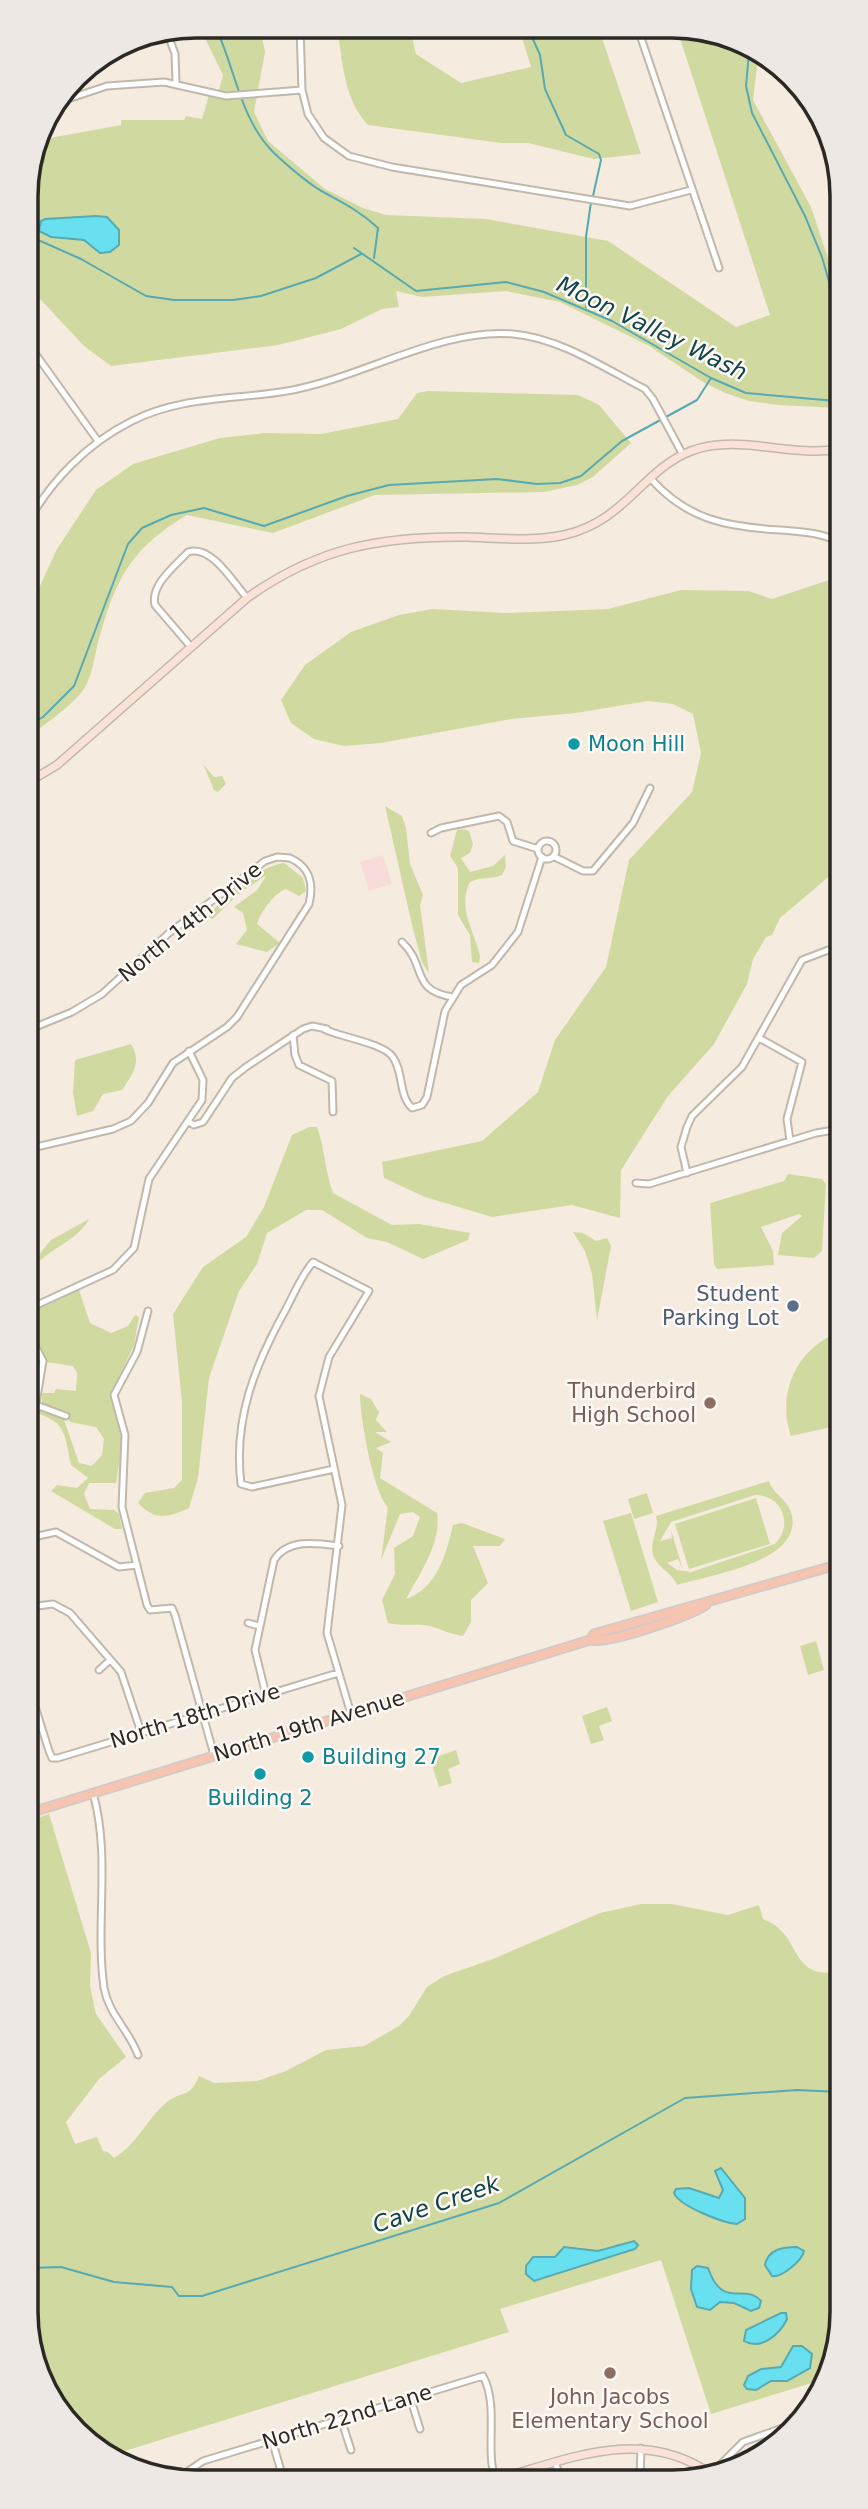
<svg xmlns="http://www.w3.org/2000/svg" width="868" height="2509" font-family="'DejaVu Sans',sans-serif">
<style>
.industrial{fill:#f7dcda}
.green{fill:#d0daa0;fill-rule:evenodd}
.water{fill:#69e0ef;stroke:#57a9b2;stroke-width:2}
.lines{fill:none;stroke-linecap:round;stroke-linejoin:round}
.stream{stroke:#57a9b2;stroke-width:2}
.street-casing{stroke:#c1b8ac;stroke-width:9}
.secondary-casing{stroke:#c1b8ac;stroke-width:10}
.primary-casing{stroke:#cccbca;stroke-width:11}
.street{stroke:#fff;stroke-width:5}
.secondary{stroke:#fae2d8;stroke-width:7}
.primary{stroke:#f5c5b1;stroke-width:8}
.culture-dot{fill:#0f9aa8;stroke:#fef9f5;stroke-width:2.5}
.service-dot{fill:#5c6f8a;stroke:#fef9f5;stroke-width:2.5}
.education-dot{fill:#8d6e63;stroke:#fef9f5;stroke-width:2.5}
.labels{text-anchor:middle;stroke-width:5;stroke-linejoin:round;paint-order:stroke}
.culture-label{font-size:21px;fill:#0d838f;stroke:#fef9f5;text-anchor:start}
.street-label{font-size:21px;fill:#2c2824;stroke:#fef9f5}
.service-label{font-size:21px;fill:#4e5e75;stroke:#fef9f5;text-anchor:end}
.education-label{font-size:21px;fill:#785e54;stroke:#fef9f5;text-anchor:end}
.water-label{font-size:23px;font-style:italic;fill:#0d454b;stroke:#fef9f5}
.rim{fill:none;stroke:#2c2824;stroke-width:3.5}
</style>
<rect width="100%" height="100%" fill="#f5ebdf"/>
<path class="industrial" d="M383,855L392,884L369,891L360,862Z"/>
<path class="green" d="M199,26L260,27L265,52L254,112L268,141L325,189L363,208L386,215L486,219L608,241L736,327L770,315L677,29L705,30L758,58L753,100L811,207L839,291V408L778,405L749,401L725,393L703,382L649,346L560,302L506,291L422,297L396,291L399,307L382,309L341,329L278,345L111,366L84,346L27,285V185L39,140L121,125V120H184L186,116L202,119L210,92L218,94L223,75Z
M337,27L410,28L416,54L461,83L531,67L519,28L599,29L641,154L594,159L528,143H501L368,125C343,98 343,62 337,27Z
M428,391L578,395L599,405L631,443L593,477L577,485L544,492L375,495L273,533L187,515C128,550 114,583 97,647C93,663 92,679 81,693C67,709 45,725 27,737V614L57,549L96,490L133,464L220,438L264,433L321,434L398,419L417,393Z
M829,580L839,600V868L780,918L772,935L766,937L753,959L747,984L714,1044L668,1096L621,1170L620,1218L572,1205L492,1217L425,1197L384,1178L382,1162L482,1141L538,1092L555,1040L606,967L629,860L692,792L701,753L693,714L673,704L648,701L576,713L511,719L381,743L344,746L314,739L291,723L281,700L305,665L351,632L399,615L432,609L505,613L608,609L681,590L748,591L772,599Z
M203,764L214,777L222,776L226,784L218,792L214,790Z
M385,806L402,816L406,828L410,864L423,895L420,905L429,973L422,962L413,929Z
M463,829L469,831L473,844L470,853L461,858L470,872L493,866L505,855L506,867L502,875C491,880 481,876 470,882C457,908 474,930 480,956L479,963L472,962L470,935L458,915V868L450,856L457,830Z
M284,863L303,878L306,891L299,896L286,889C275,892 260,913 257,924L280,943L267,952L236,944L247,930L243,913L234,907L257,890L267,875L237,895L213,919L207,917C223,898 259,866 284,863Z
M131,1044C142,1062 133,1074 122,1090L103,1094L93,1111L77,1116L73,1093L75,1060Z
M309,1127H317C325,1149 325,1171 333,1193L392,1225L419,1224L470,1233L468,1240L423,1259L387,1242L367,1238L322,1210H306L267,1233L257,1264L239,1291L209,1378L198,1478L189,1508C168,1517 156,1522 138,1503L145,1493L174,1488L182,1480V1402L173,1314L203,1267L246,1237L264,1207L292,1135Z
M788,1174L822,1179L826,1184L822,1251L814,1258L778,1255L782,1233L802,1216L799,1214L761,1227L773,1251L774,1265L717,1269L714,1264L710,1203L784,1181Z
M89,1219C79,1239 53,1247 38,1263L34,1261L51,1240Z
M573,1232L583,1233L596,1241L607,1238L611,1246L597,1320L592,1274L585,1251Z
M79,1290L90,1323L111,1333L128,1326L135,1315L139,1317L134,1345L111,1394L121,1429V1452L116,1483H89L84,1494L90,1509L114,1510L119,1514L122,1529H115L51,1491L57,1485L77,1488L88,1478L71,1465C64,1431 66,1420 28,1411V1406L63,1417L79,1463L92,1466L102,1455L104,1439L96,1427L70,1422L66,1413L42,1404V1393H54L56,1389L76,1391L77,1373L73,1366L46,1362L28,1327V1314Z
M840,1332V1425L791,1436C776,1394 797,1347 840,1332Z
M360,1394L371,1399L379,1412L376,1420L387,1432H375L391,1442L376,1448L383,1453L380,1478L437,1513C442,1542 419,1575 406,1599C437,1588 446,1555 453,1525L462,1523L505,1539L500,1546H473L488,1583L471,1600V1622L463,1636C448,1634 433,1625 423,1625C411,1624 401,1626 388,1623L382,1600L395,1574L394,1548L413,1536L420,1517L413,1512L400,1514L381,1560L388,1507C373,1492 360,1417 360,1394Z
M769,1481C773,1495 789,1499 792,1516C801,1562 710,1575 677,1585C673,1573 658,1569 653,1555C649,1541 660,1529 656,1516ZM755,1495C782,1495 794,1524 775,1544L691,1572L677,1570L667,1563L678,1559L683,1570L671,1530L672,1538L660,1541L671,1522Z
M647,1493L653,1513L634,1519L628,1499Z
M756,1498L770,1544L689,1569L675,1524Z
M631,1513L658,1602L631,1611L603,1521Z
M816,1641L824,1670L808,1675L800,1646Z
M607,1707L612,1721L599,1726L604,1740L591,1744L582,1716Z
M456,1750L460,1764L448,1769L452,1783L439,1787L430,1759Z
M49,1814L91,1953L90,1986L96,2014L126,2057L99,2079L66,2122L75,2144L97,2137L103,2151L108,2152L114,2158C138,2144 147,2118 167,2102C182,2090 189,2100 199,2076L214,2083L257,2081L286,2071L326,2050L364,2046L399,2026L409,2016L427,1987L444,1976L493,1959L600,1913L641,1904H671L728,1915L759,1905L763,1919C795,1931 791,1960 813,1970C821,1974 832,1972 841,1973V2323L828,2378L711,2414L661,2260L500,2309L509,2332L115,2454L76,2433L30,2346L29,1821Z"/>
<path class="water" d="M96,216L107,217L119,230V245L110,252L100,253L84,240L51,237L39,231L41,221L45,219Z
M721,2168L745,2198V2219L737,2224C723,2223 679,2206 674,2193L676,2189L689,2188L719,2198L723,2190L715,2171Z
M634,2241L638,2245L635,2249L534,2281L526,2274V2266L533,2257H555L564,2247L598,2251Z
M797,2247L804,2251C802,2261 781,2278 772,2276L765,2265C768,2249 783,2247 797,2247Z
M697,2266L708,2268C723,2311 744,2282 761,2301L759,2308L751,2311L734,2303L720,2302L710,2310L697,2307L691,2289L692,2270Z
M781,2313H786L787,2319C780,2334 761,2351 744,2341L746,2330Z
M793,2346H802L812,2354L810,2368L787,2381H771L756,2390L747,2389L744,2385L748,2376L761,2369L781,2367Z"/>
<g class="lines">
<path class="stream" d="M215,26C235,67 240,120 274,153C288,166 308,184 325,193C345,204 361,212 378,228L374,258
M528,28L540,55L545,89L566,135L599,154L601,160L593,196
M749,53L746,86L752,113L805,216L822,257L839,317
M27,235L81,259L146,296L174,300H233L261,296L316,278L361,254
M354,248L416,291L506,282L544,292L612,321L711,378L746,393L836,401L839,408
M586,307V237L591,202
M27,726L43,717L74,686L128,544L142,528L171,515L204,508L264,526L347,496L389,485L497,479L537,484L560,483L581,476L622,441L697,400L711,378
M30,2268L61,2267L114,2282L172,2287L179,2296H202L499,2203L685,2098L797,2090L841,2092"/>
<g class="street-casing">
<path id="street" d="M300,27L302,90L308,114L324,138L349,156L392,167L630,206L691,190
M638,29L719,268
M167,32L175,54L176,82
M59,102L107,86L164,82L226,96L302,90
M824,136L838,183
M27,342L98,441
M652,480C688,520 728,527 780,530C801,532 820,532 839,542
M27,524C51,480 88,443 132,421C181,396 234,400 287,391C359,379 442,327 513,334C560,338 604,368 645,389L653,399L683,455
M191,647L155,605C150,585 175,566 188,552C211,544 233,582 247,598
M431,833L441,828L499,816L507,822L513,841L538,849
M538 850a9 9 0 1 1 18 0a9 9 0 1 1-18 0Z
M553,856L583,871H593L633,823L650,788
M402,942C427,965 410,991 453,997
M324,1029C340,1037 382,1043 392,1056C404,1071 398,1095 412,1108L422,1105L427,1097L445,1011L461,985L492,965L518,932L542,857
M28,1030L72,1012L102,994L169,933L265,861L277,857L290,858C310,867 314,883 309,904L237,1017L227,1027L173,1063L148,1103L131,1121L113,1129L28,1149
M293,1035L295,1055L299,1065L332,1081L333,1112
M759,1038L802,1062L787,1119L790,1141
M189,1122L194,1125L203,1122L232,1078L246,1067L303,1029L312,1026L327,1029
M687,1173L681,1147L687,1127L692,1116L742,1067L802,960L839,946
M636,1183L649,1184L816,1133L840,1129
M28,1309L113,1270L134,1248L149,1179L202,1100L203,1080L189,1051
M148,1311L137,1352L114,1395L125,1435L122,1507L147,1605L150,1610L172,1608L175,1615L214,1755
M28,1332L43,1361L36,1403
M28,1402L66,1416
M334,1469L252,1487L241,1484C233,1419 255,1365 286,1309C294,1294 301,1276 313,1262L369,1291L329,1357L319,1396L342,1505L327,1633L351,1714
M29,1538L56,1532L119,1567L137,1565
M29,1607L53,1604L70,1613L121,1672L141,1732
M248,1623L259,1626
M99,1670L110,1660
M29,1687L49,1751L52,1758H58L338,1673
M266,1695L255,1650L274,1560C288,1538 317,1543 339,1546
M93,1793C111,1856 95,1924 104,1988C109,2015 129,2030 138,2055
M410,2397L420,2429
M341,2419L351,2450
M272,2440L281,2471
M555,2462L561,2479
M711,2474L743,2442L802,2421
M640,2479L641,2448
M175,2480L203,2461L483,2376C499,2406 485,2447 495,2479"/>
</g>
<g class="secondary-casing">
<path id="secondary" d="M27,783L57,765L247,598C318,547 382,536 468,537C499,538 533,542 564,535C626,521 642,470 691,451C739,433 789,458 839,449
M498,2479C572,2458 644,2425 714,2476"/>
</g>
<g class="primary-casing">
<path id="primary" d="M590,1640C606,1645 690,1616 706,1605
M29,1813L590,1640L594,1634L840,1564"/>
</g>
<use href="#street" class="street"/>
<use href="#secondary" class="secondary"/>
<use href="#primary" class="primary"/>
</g>
<g class="culture-dot">
<circle cx="574" cy="744" r="7"/>
<circle cx="308" cy="1757" r="7"/>
<circle cx="260" cy="1774" r="7"/>
</g>
<circle class="service-dot" cx="793" cy="1306" r="7"/>
<g class="education-dot">
<circle cx="710" cy="1403" r="7"/>
<circle cx="610" cy="2373" r="7"/>
</g>
<g class="labels">
<g class="culture-label">
<text x="588" y="751">Moon Hill</text>
<text x="322" y="1764">Building 27</text>
<text x="260" y="1805" text-anchor="middle">Building 2</text>
</g>
<g class="street-label">
<text transform="translate(190 922) rotate(-39)" y="7">North 14th Drive</text>
<text transform="translate(195 1716) rotate(-17)" y="7">North 18th Drive</text>
<text transform="translate(309 1726) rotate(-17)" y="7">North 19th Avenue</text>
<text transform="translate(347 2417) rotate(-17)" y="7">North 22nd Lane</text>
</g>
<g class="service-label">
<text x="779" y="1301">Student<tspan x="779" dy="24">Parking Lot</tspan></text>
</g>
<g class="education-label">
<text x="696" y="1398">Thunderbird<tspan x="696" dy="24">High School</tspan></text>
<text x="610" y="2404" text-anchor="middle">John Jacobs<tspan x="610" dy="24">Elementary School</tspan></text>
</g>
<g class="water-label">
<text transform="translate(652 328) rotate(26)" y="8">Moon Valley Wash</text>
<text transform="translate(436 2204) rotate(-19)" y="8">Cave Creek</text>
</g>
</g>
<path d="M0 0H868V2509H0ZM196 38H672A158 158 0 0 1 830 196V2312A158 158 0 0 1 672 2470H196A158 158 0 0 1 38 2312V196A158 158 0 0 1 196 38Z" fill="#ede8e4" fill-rule="evenodd"/>
<path class="rim" d="M196 38H672A158 158 0 0 1 830 196V2312A158 158 0 0 1 672 2470H196A158 158 0 0 1 38 2312V196A158 158 0 0 1 196 38Z"/>
</svg>
